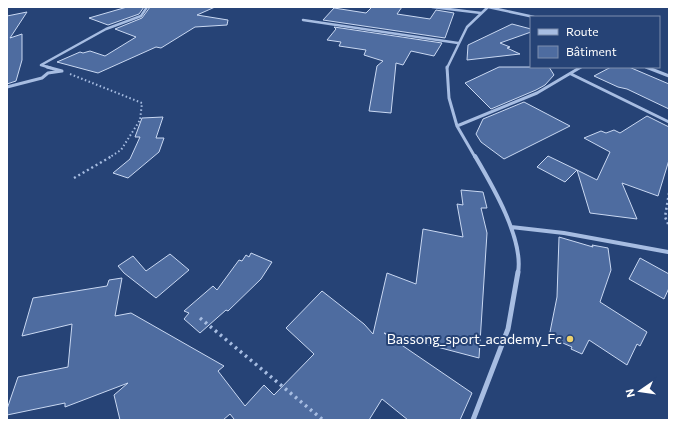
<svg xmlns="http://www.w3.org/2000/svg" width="676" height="427" font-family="Commissioner,sans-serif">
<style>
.building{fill:#4e6ca0;stroke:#c9d8f2}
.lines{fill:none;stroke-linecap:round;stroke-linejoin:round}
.path-far2{stroke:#a7bde2;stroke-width:2;stroke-dasharray:1.5 2.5;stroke-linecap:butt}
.path-far1{stroke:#a7bde2;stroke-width:2.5;stroke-dasharray:2 3;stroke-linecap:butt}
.path{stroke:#a7bde2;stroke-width:3.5;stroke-dasharray:2.5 4;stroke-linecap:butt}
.minor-far3{stroke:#a7bde2;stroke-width:2.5}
.minor-far2{stroke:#a7bde2;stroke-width:3}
.minor-far1{stroke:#a7bde2;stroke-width:4}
.minor{stroke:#a7bde2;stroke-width:5}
.poi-dot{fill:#ebd06d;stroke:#264376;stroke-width:1.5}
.labels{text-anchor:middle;stroke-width:4;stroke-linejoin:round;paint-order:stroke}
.near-poi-label{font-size:14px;fill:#fff;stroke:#264376;text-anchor:end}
</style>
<rect width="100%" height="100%" fill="#264376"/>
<path class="building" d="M127,7H144L139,14L108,25L89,18Z
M150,7H215L197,15L228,20L227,25L195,27L161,48L156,47L98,73L57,62L80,52L83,53L90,51L105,56L136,37L115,29L142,18Z
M372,7H402L397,14L430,19L436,10L454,13L445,38L323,20L334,8L366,13Z
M27,12L10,38L22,34V60L16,81L7,84V16Z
M512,24L531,29V32L500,43L510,47L507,48L520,54L467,60L468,45Z
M334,27L442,43L434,56L411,51L403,65L396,63L391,113L369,111L377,66L383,61L364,55L366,50L339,46L341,42L327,40L336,29Z
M499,67H549L554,75L545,85L536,90L491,109L465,83Z
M611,67H629L669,84V109L627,89L618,87L594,76Z
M524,102L570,126L504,159L481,142L476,134L483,119Z
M647,116L669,127V160L658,196L622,183L637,219L590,213L577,170L597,180L610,152L584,138L601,131L606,133L614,130L620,133Z
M163,117L156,138H164L159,152L128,178L113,173L130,159L140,137H135L142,118Z
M548,156L577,170L565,182L537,167Z
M461,190L483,192L487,208H481L487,233L479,358L384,333L472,393L460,420H408L382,399L369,420H233L234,419L230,414L223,420H120L114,395L128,383L65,407V403L7,415V409L18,377L68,367L72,324L22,336L33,298L107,286L109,280L122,278L115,316L131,313L224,366L218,371L245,406L264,385L274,395L314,354L286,328L322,291L364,324L373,334L387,273L416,284L423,229L463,237L457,204L463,205Z
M559,237L593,247L592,245L608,248L611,270L600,302L647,332L640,346L637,344L627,365L589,340L582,354L571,349L572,347L549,337L557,297Z
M251,253L272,262L261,279L228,311L226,310L200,333L184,319L189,313L184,311L213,286L217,290L239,260L242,261L246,255L249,257Z
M170,254L189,270L156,298L124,273L118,266L133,256L146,271Z
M640,258L669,274V288L664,299L629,279Z"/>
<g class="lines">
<path class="path-far2" d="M70,74L142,103L140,120L121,150L110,157"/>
<path class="path-far1" d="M74,178L112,156
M669,193L665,217L669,226"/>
<path class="path" d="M200,318L323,420"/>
<path class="minor-far3" d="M432,7L481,13
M488,7L534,17
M303,20L458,43
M646,67L648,68
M51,68L41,65L106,29L141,16L147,7
M447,68L467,27L488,7"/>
<path class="minor-far2" d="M447,67L449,98L457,126L475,157
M646,67L669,76
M571,74L669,122
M7,87L42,78L48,73L62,71L47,67
M457,126L537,93L581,67"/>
<path class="minor-far1" d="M475,156C492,185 524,239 518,273
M511,227L564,233L668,252"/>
<path class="minor" d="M473,420L508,329L518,272"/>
</g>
<circle class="poi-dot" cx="570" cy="339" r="4"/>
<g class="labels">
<g class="near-poi-label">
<text x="562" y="344">Bassong_sport_academy_Fc</text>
</g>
</g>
<rect width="676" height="427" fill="none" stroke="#ffffff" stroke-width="16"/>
<rect x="530" y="16" width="130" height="52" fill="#264376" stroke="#7d8ead"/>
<rect x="538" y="29" width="20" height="6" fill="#a7bde2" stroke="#7d8ead"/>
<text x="566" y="36" font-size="12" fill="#ffffff">Route</text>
<rect x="538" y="46" width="20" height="12" fill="#4e6ca0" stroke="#7d8ead"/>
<text x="566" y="56" font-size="12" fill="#ffffff">Bâtiment</text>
<g transform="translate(640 391) rotate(257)" stroke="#264376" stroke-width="3" paint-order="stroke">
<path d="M0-3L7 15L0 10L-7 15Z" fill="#ffffff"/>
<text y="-6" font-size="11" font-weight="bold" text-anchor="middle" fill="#ffffff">N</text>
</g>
</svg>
